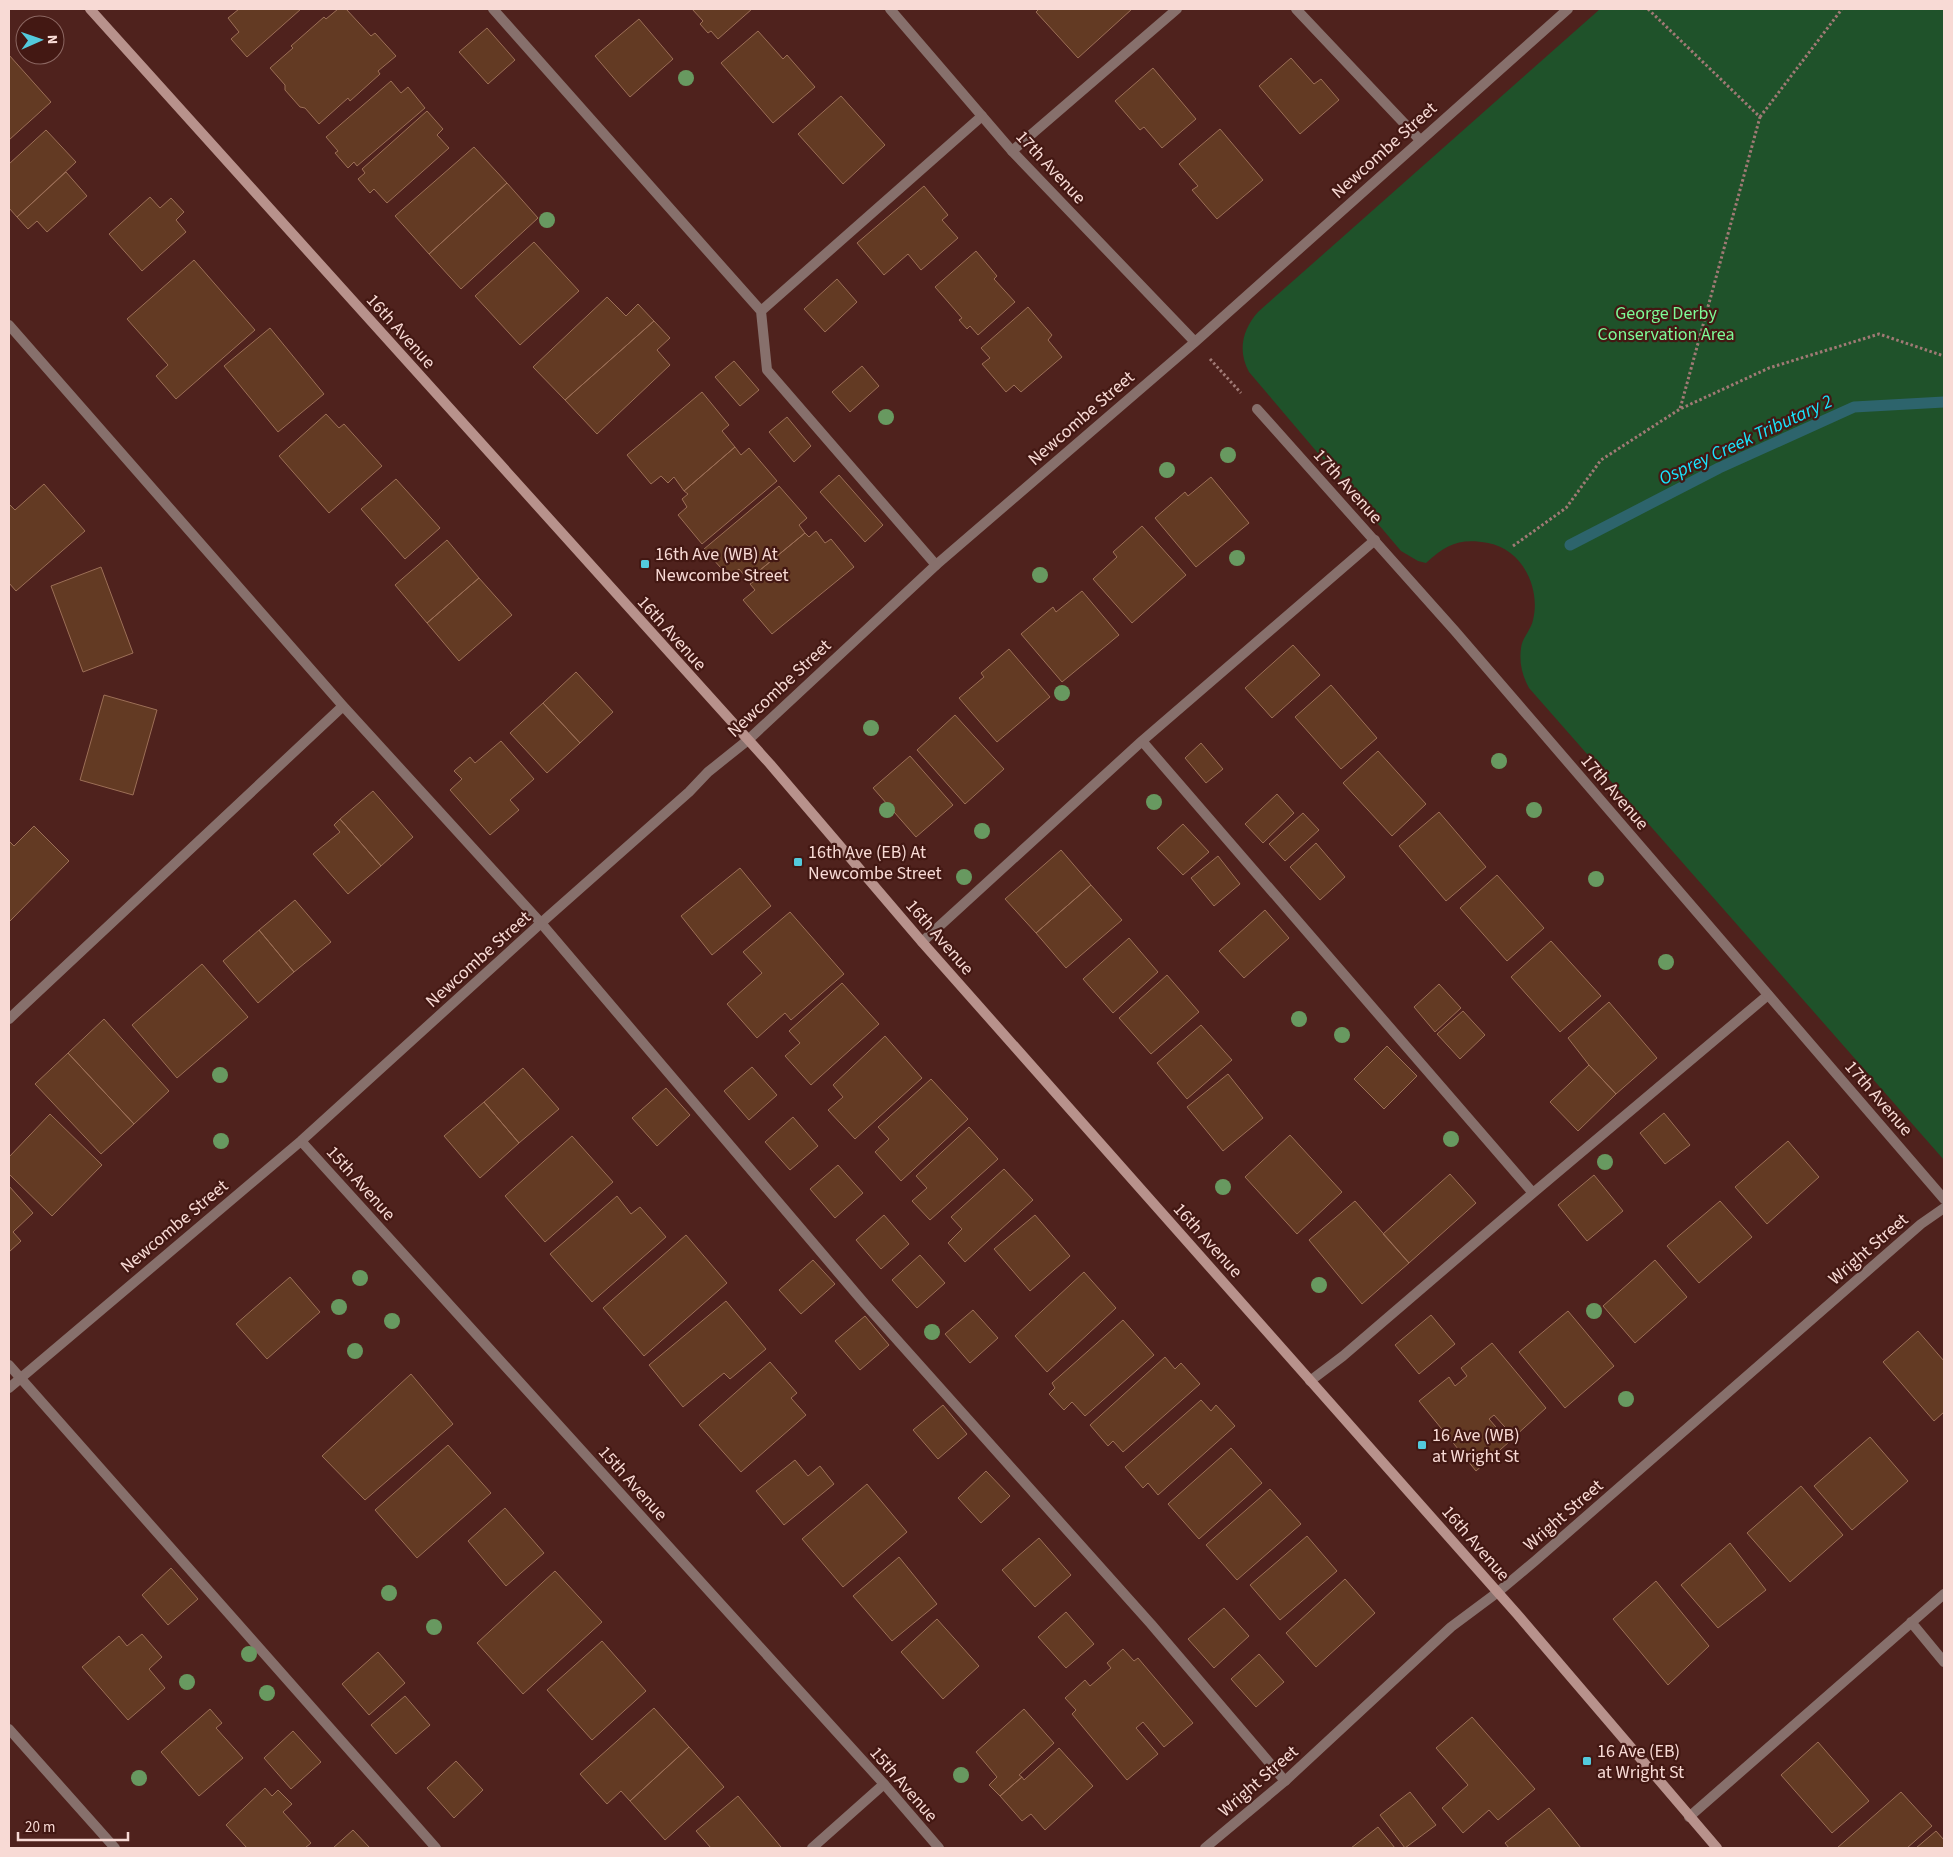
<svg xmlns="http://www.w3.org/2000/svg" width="1953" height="1857" font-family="'Source Sans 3',sans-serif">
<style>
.green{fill:#1f522a}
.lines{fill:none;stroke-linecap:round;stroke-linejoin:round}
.stream{stroke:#2d646c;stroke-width:11}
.building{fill:#633a23;stroke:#9c6f57}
.path{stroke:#a07a75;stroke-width:3;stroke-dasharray:2.5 2.5;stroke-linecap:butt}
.lane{stroke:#87706c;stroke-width:10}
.street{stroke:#87706c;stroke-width:10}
.secondary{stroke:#b8928c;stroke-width:10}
.tree{fill:#689960}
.poi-dot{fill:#53cadc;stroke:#431813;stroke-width:2}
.labels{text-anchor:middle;stroke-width:4.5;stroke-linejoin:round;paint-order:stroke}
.street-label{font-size:18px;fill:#f8dad5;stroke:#431813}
.park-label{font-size:18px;fill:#7dfb97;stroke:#431813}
.poi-label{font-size:18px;fill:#f8dad5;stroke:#431813;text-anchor:start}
.water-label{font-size:19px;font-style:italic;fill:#19e4fc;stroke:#431813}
</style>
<rect width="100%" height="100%" fill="#4f221d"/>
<path class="green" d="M1600,9H1944V1160L1529,688C1522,675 1519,663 1521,648C1522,638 1531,630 1533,620C1541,588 1522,549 1488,543C1460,538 1447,544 1426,563L1418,561L1401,551L1249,372C1237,350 1243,329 1258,312Z"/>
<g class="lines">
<path class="stream" d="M1570,545L1719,468L1854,407L1944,402"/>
</g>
<path class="building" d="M239,9H301L247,57L231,39L239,32L228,18Z
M338,9H346L371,36L375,33L396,56L378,71L380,74L350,101L348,98L319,124L305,108L300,107L285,90V85L270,68L293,48L291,46L324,17L326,19Z
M692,9H752L718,39L711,31L708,33L700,24L703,21Z
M1039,9H1132L1078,58L1036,12Z
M639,19L673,59L630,97L595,56Z
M487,28L515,60L488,84L459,52Z
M758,31L783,59L787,55L815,87L773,123L721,63Z
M9,55L51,102L9,140Z
M1291,58L1314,84L1321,79L1339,100L1300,134L1259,86Z
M1153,68L1196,119L1162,148L1144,127L1140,130L1115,101Z
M391,81L401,93L408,87L425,108L357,166L354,162L348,168L335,153L338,151L326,137Z
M841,96L885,145L843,184L798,134Z
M427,111L443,129L437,135L449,148L387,203L374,189L370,193L358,179L365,173L362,169Z
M1220,129L1263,180L1217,219L1192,190L1198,186L1179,164Z
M46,130L76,162L17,217L9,208V164Z
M474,147L507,183L429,254L395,216Z
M66,172L87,196L47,232L37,221L28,229L17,217Z
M507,183L538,218L461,289L429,254Z
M924,186L948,215L942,220L958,238L921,270L908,254L884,275L857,243Z
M150,197L160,208L171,198L184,212L176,220L186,232L142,271L109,234Z
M534,242L579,291L520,345L475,296Z
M976,251L997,276L994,279L1015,302L978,335L970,326L967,329L959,320L962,318L935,287Z
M194,260L255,330L176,399L156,376L168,365L127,319Z
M837,279L857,302L825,332L804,309Z
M607,297L626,316L638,304L654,321L565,400L533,367Z
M1028,307L1052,335L1048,340L1062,357L1021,392L1014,385L1006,392L982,364L990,358L981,348Z
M654,321L670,338L657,350L670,365L597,434L565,400Z
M270,328L324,394L278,432L224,366Z
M734,361L759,390L740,406L715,377Z
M862,366L879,386L850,412L832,392Z
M702,392L729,425L722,431L735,447L684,491L674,477L668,483L661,476L651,484L627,455Z
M326,414L339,428L344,424L382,466L329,513L279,456Z
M787,417L811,446L794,462L769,432Z
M735,447L741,455L749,448L777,481L702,544L678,515L687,507L682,499L688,494L684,491Z
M839,475L883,525L865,542L820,492Z
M1211,477L1249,523L1196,567L1155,518L1185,492L1188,496Z
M396,479L440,528L405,559L361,509Z
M44,484L85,531L16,591L9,583V504L15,510Z
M779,486L807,518L799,525L805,533L754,575L751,571L745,576L739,569L729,577L704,549Z
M1142,526L1186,575L1132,623L1093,579L1117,557L1113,552Z
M816,531L825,543L831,539L854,567L772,634L743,600L755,590L750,584L757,579L754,575L805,533L809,537Z
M447,540L479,578L427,623L395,585Z
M101,567L133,653L83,672L51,586Z
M479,578L512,615L459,661L427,623Z
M1082,591L1119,635L1062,682L1021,634L1053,607L1056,612Z
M1293,645L1320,675L1272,718L1245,688Z
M1009,649L1050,697L997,742L959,698L984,677L981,673Z
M576,672L613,712L580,743L543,703Z
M1331,685L1377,738L1341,769L1295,717Z
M104,695L157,710L133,795L80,780Z
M543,703L580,743L547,773L510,733Z
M955,715L1004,769L965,804L917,750Z
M501,741L534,779L510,800L519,810L490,835L450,790L462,779L454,771L470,757L475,763Z
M1201,743L1223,769L1206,783L1185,758Z
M1378,751L1426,804L1392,836L1343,783Z
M910,756L953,805L916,837L873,788Z
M373,791L413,837L381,866L340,819Z
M1277,794L1294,813L1263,843L1245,824Z
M1439,812L1486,867L1446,901L1399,846Z
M1303,813L1319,830L1285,861L1269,844Z
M340,819L381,866L348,894L313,854L340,832L334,825Z
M1183,824L1209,852L1183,875L1157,848Z
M34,826L69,861L9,922V841L14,846Z
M1316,843L1345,877L1320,900L1290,867Z
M1061,850L1091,885L1036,933L1005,899Z
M1218,856L1240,884L1214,906L1191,878Z
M740,868L771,906L712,955L681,916Z
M1497,875L1544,928L1507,961L1460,908Z
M1091,885L1122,920L1066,968L1036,933Z
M295,900L331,942L294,972L259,930Z
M1265,910L1289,938L1244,978L1219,951Z
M790,912L844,974L791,1020L785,1013L757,1038L727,1004L762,973L743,952Z
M259,930L294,972L258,1003L223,961Z
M1129,938L1158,972L1113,1013L1083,979Z
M1551,941L1601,996L1560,1032L1511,977Z
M202,964L248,1017L177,1078L132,1025Z
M1167,975L1199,1012L1151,1054L1119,1018Z
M842,983L879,1024L811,1085L785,1056L800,1043L789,1031Z
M1439,984L1461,1008L1435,1032L1414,1007Z
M1609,1002L1657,1058L1616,1094L1589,1065L1568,1038Z
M1463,1011L1485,1035L1460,1059L1437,1034Z
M104,1019L169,1091L134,1124L68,1053Z
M1201,1025L1232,1060L1187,1099L1157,1063Z
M885,1036L922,1078L855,1139L828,1110L843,1097L833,1085Z
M1387,1046L1417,1076L1384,1109L1354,1079Z
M68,1053L134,1124L101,1154L35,1084Z
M1589,1065L1616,1094L1578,1131L1550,1102Z
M752,1067L777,1095L749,1120L724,1091Z
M523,1068L559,1109L519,1143L484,1102Z
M1228,1074L1263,1118L1223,1151L1187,1107Z
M931,1079L968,1119L901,1181L875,1152L889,1139L878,1127Z
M666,1088L690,1115L657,1146L632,1118Z
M484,1102L519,1143L480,1178L444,1136Z
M1664,1113L1690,1145L1665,1164L1640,1133Z
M50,1114L102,1165L52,1216L9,1174V1157Z
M793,1117L818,1146L790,1170L765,1142Z
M969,1127L998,1159L930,1220L912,1201L927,1188L916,1176Z
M1290,1135L1342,1192L1297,1234L1245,1177Z
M572,1136L613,1182L545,1242L505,1196Z
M1788,1141L1819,1177L1767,1224L1735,1187Z
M838,1165L863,1193L835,1218L810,1189Z
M1004,1169L1033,1200L965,1262L948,1243L962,1229L951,1217Z
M1450,1174L1476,1203L1409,1263L1383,1234Z
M1594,1175L1623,1211L1587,1241L1558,1205Z
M9,1186L33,1213L13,1232L21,1241L9,1252Z
M617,1196L631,1214L640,1207L666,1237L592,1302L550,1254Z
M1355,1201L1409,1263L1362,1304L1309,1240Z
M1720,1201L1752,1237L1699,1283L1667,1246Z
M884,1215L909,1244L881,1269L856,1240Z
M1035,1215L1070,1256L1030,1291L994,1249Z
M686,1235L727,1283L644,1356L603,1308Z
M920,1255L945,1283L917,1308L892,1280Z
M813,1260L835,1284L801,1314L779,1290Z
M1655,1260L1687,1297L1635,1343L1603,1306Z
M1084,1272L1116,1308L1047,1372L1015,1336Z
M290,1277L320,1312L267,1359L236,1324Z
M726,1301L766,1349L730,1379L724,1373L683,1407L649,1365Z
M973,1310L998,1338L970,1363L945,1334Z
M1568,1311L1614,1366L1565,1408L1519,1352Z
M1431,1315L1455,1344L1419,1374L1395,1345Z
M865,1316L889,1345L860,1370L835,1341Z
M1123,1320L1154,1355L1085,1416L1072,1402L1064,1410L1049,1394L1055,1388L1052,1383Z
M1918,1331L1944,1361V1412L1934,1421L1883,1362Z
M1492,1343L1546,1408L1514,1437L1494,1415L1489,1419L1509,1442L1476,1471L1419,1401L1449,1377L1455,1386L1467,1376L1461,1368Z
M1165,1357L1175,1369L1181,1363L1200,1384L1123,1452L1113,1441L1108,1446L1090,1425Z
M770,1362L797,1393L791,1398L806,1415L741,1472L699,1425Z
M411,1374L453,1424L365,1500L322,1456Z
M1201,1400L1211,1411L1216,1405L1235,1426L1158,1495L1148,1483L1143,1488L1125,1467Z
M943,1405L967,1434L938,1459L913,1430Z
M1870,1437L1908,1481L1852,1530L1814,1486Z
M448,1445L491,1493L417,1558L375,1510Z
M1231,1448L1262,1483L1199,1539L1168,1504Z
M795,1460L808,1476L820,1466L834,1484L784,1525L756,1491Z
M986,1471L1010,1496L981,1523L958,1498Z
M867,1484L907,1532L843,1587L802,1539Z
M1801,1486L1843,1535L1790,1582L1747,1533Z
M1270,1489L1301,1524L1237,1580L1206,1545Z
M505,1508L544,1553L506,1586L468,1541Z
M1307,1536L1337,1571L1280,1620L1250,1585Z
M1039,1538L1071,1575L1035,1607L1002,1570Z
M1730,1543L1766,1590L1718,1628L1681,1585Z
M899,1557L937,1604L892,1641L853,1596Z
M171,1568L198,1599L168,1625L142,1595Z
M555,1571L602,1622L523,1694L477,1643Z
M1345,1579L1375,1613L1316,1667L1286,1633Z
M1656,1581L1709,1646L1668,1685L1613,1619Z
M1224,1608L1249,1636L1214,1668L1188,1639Z
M1066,1612L1094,1644L1066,1668L1038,1637Z
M937,1619L979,1666L943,1699L901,1652Z
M142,1634L162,1657L149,1669L165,1688L128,1720L82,1667L119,1636L127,1646Z
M602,1641L646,1691L592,1740L547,1690Z
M1123,1649L1134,1661L1138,1658L1193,1723L1164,1747L1143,1722L1136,1728L1158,1754L1127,1780L1072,1714L1076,1710L1065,1698L1085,1680L1090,1686L1111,1668L1107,1663Z
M378,1652L405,1683L369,1715L342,1684Z
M1259,1654L1284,1682L1256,1707L1231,1679Z
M405,1696L430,1725L396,1754L371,1725Z
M654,1708L689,1747L630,1801L621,1791L607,1804L580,1774Z
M210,1709L222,1723L216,1728L243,1758L199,1796L161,1752Z
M1024,1709L1054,1743L1019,1775L1022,1777L1000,1796L989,1785L997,1777L976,1752Z
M1472,1717L1535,1789L1498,1820L1489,1810L1463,1833L1442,1808L1468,1785L1436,1748Z
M293,1731L321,1762L291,1789L264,1758Z
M1818,1742L1869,1801L1832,1833L1781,1775Z
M689,1747L724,1787L665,1840L630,1801Z
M1059,1748L1093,1786L1045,1830L1031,1814L1022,1821L1000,1796L1022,1777L1024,1780Z
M456,1761L483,1790L454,1818L427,1788Z
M265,1788L272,1796L278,1790L292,1804L283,1812L311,1843L305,1848H247L226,1825Z
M1410,1792L1436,1825L1405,1848L1380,1815Z
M1901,1792L1932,1826L1907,1848H1837Z
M738,1796L781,1847L779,1848H711L696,1831Z
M1549,1808L1581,1848H1509L1505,1843Z
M1378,1827L1395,1848H1351Z
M353,1830L370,1848H333Z
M1936,1831L1944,1840V1848H1916Z"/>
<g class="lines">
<path class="path" d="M1648,9L1760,117L1680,409
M1760,117L1842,9
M1210,359L1241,393
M1513,546L1566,508L1601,460L1680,409L1769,368L1879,334L1944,356"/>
<path class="lane" d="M493,9L761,311
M1296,9L1420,140
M1012,151L1177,9
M9,325L343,706L541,923L865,1304L1151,1624L1285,1781
M936,565L767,370L761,311L982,116
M1142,741L1533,1193
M922,942L1142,741L1375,540
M9,1019L343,706
M9,1365L436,1848
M1310,1381L1343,1356L1533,1193L1768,995
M1911,1622L1944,1662
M1689,1817L1944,1594
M812,1848L884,1784"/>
<path class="street" d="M890,9L1012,151L1195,342
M1257,409L1455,631L1944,1199
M301,1141L884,1784L939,1848
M9,1388L301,1141L541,923L689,792L708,772L748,740L936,565L1195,342L1568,9
M9,1729L115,1848
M1205,1848L1285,1781L1451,1627L1498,1592L1535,1561L1921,1224L1944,1208"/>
<path class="secondary" d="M90,9L770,764L922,942L1517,1614L1717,1848"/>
</g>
<g class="tree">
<circle cx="686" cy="78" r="8"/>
<circle cx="547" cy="220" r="8"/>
<circle cx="886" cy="417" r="8"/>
<circle cx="1228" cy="455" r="8"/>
<circle cx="1167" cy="470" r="8"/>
<circle cx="1237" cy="558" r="8"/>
<circle cx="1040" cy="575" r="8"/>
<circle cx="1062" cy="693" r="8"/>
<circle cx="871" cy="728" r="8"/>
<circle cx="1499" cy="761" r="8"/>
<circle cx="1154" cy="802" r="8"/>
<circle cx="887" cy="810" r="8"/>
<circle cx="1534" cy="810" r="8"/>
<circle cx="982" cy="831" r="8"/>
<circle cx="964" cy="877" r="8"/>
<circle cx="1596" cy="879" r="8"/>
<circle cx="1666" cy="962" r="8"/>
<circle cx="1299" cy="1019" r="8"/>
<circle cx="1342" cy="1035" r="8"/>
<circle cx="220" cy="1075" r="8"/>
<circle cx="1451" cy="1139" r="8"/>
<circle cx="221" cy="1141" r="8"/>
<circle cx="1605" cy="1162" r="8"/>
<circle cx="1223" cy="1187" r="8"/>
<circle cx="360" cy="1278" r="8"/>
<circle cx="1319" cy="1285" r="8"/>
<circle cx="339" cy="1307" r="8"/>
<circle cx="1594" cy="1311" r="8"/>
<circle cx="392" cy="1321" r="8"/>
<circle cx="932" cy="1332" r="8"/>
<circle cx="355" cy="1351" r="8"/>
<circle cx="1626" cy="1399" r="8"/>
<circle cx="389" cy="1593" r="8"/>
<circle cx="434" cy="1627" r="8"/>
<circle cx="249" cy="1654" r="8"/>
<circle cx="187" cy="1682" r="8"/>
<circle cx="267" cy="1693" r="8"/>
<circle cx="961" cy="1775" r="8"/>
<circle cx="139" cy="1778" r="8"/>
</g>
<g class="poi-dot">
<rect x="640" y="559" width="10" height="10" rx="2.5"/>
<rect x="793" y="857" width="10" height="10" rx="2.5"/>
<rect x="1417" y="1440" width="10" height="10" rx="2.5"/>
<rect x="1582" y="1756" width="10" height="10" rx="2.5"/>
</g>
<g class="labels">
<g class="street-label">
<text transform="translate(1384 150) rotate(-42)" y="6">Newcombe Street</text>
<text transform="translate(1051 167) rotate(47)" y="6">17th Avenue</text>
<text transform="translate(401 331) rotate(48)" y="6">16th Avenue</text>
<text transform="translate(1081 418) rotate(-41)" y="6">Newcombe Street</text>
<text transform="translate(1348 486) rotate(48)" y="6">17th Avenue</text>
<text transform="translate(672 633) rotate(48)" y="6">16th Avenue</text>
<text transform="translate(779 688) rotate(-43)" y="6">Newcombe Street</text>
<text transform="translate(1615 792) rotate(49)" y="6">17th Avenue</text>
<text transform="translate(940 937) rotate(49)" y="6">16th Avenue</text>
<text transform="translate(478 959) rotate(-42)" y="6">Newcombe Street</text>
<text transform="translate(1879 1098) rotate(49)" y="6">17th Avenue</text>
<text transform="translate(361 1183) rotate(48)" y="6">15th Avenue</text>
<text transform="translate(174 1226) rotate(-40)" y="6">Newcombe Street</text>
<text transform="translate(1208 1240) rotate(48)" y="6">16th Avenue</text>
<text transform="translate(1868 1249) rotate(-41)" y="6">Wright Street</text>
<text transform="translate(633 1483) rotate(48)" y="6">15th Avenue</text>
<text transform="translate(1563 1515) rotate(-41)" y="6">Wright Street</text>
<text transform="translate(1476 1543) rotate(49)" y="6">16th Avenue</text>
<text transform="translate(1258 1781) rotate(-41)" y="6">Wright Street</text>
<text transform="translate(904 1784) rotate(49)" y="6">15th Avenue</text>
</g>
<g class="park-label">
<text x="1666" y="319">George Derby<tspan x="1666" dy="21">Conservation Area</tspan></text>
</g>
<g class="poi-label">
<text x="655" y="560">16th Ave (WB) At<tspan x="655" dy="21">Newcombe Street</tspan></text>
<text x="808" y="858">16th Ave (EB) At<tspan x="808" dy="21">Newcombe Street</tspan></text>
<text x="1432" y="1441">16 Ave (WB)<tspan x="1432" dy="21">at Wright St</tspan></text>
<text x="1597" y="1757">16 Ave (EB)<tspan x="1597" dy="21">at Wright St</tspan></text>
</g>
<g class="water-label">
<text transform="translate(1745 439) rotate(-25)" y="7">Osprey Creek Tributary 2</text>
</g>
</g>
<rect width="1953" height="1857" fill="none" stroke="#f8dad5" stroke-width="20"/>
<g transform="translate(40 40) rotate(88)"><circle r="24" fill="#431813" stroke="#8b6661"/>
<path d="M0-4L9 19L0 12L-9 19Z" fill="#53cadc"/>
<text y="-8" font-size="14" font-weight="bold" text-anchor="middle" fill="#f8dad5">N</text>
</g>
<path d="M18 1832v8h110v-8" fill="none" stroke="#f8dad5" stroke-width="2.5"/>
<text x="25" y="1832" font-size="15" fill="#f8dad5" stroke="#431813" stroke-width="4" paint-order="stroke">20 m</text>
</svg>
